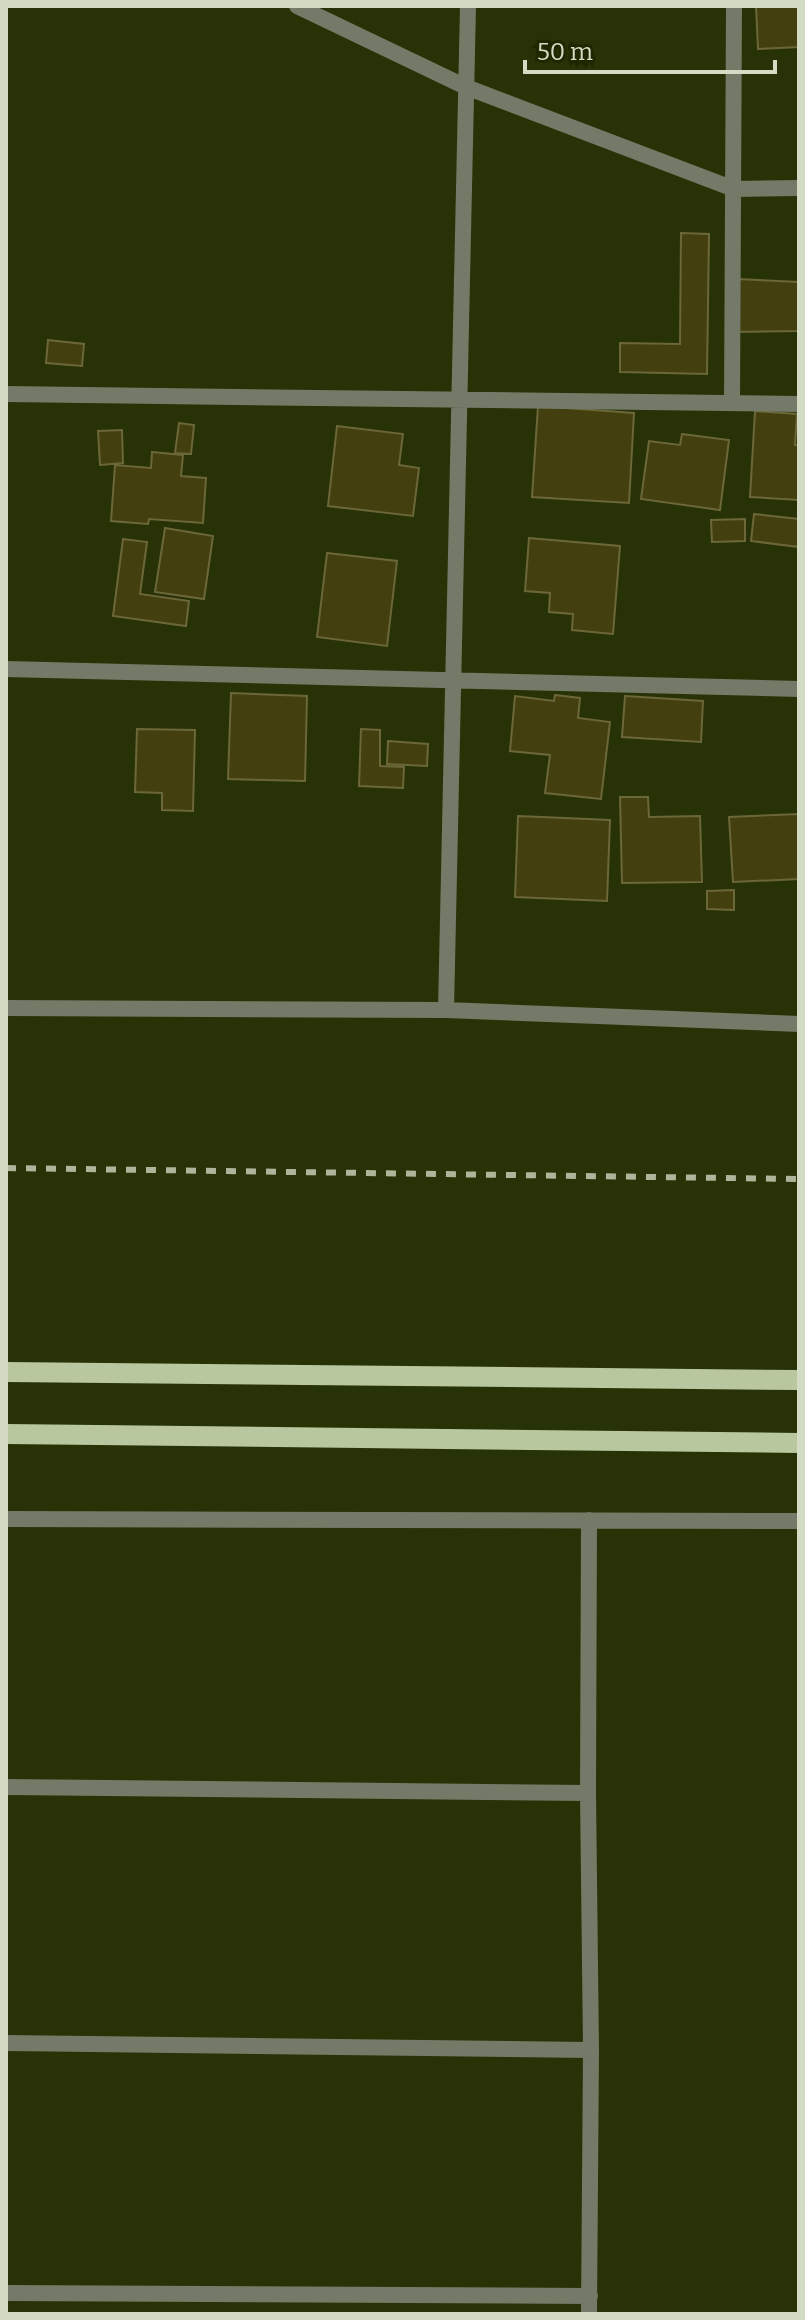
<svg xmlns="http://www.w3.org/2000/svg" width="805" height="2320" font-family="Bitter,serif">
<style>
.building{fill:#443f0f;stroke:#6c6739;stroke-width:2}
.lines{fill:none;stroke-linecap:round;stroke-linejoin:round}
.street{stroke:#737a67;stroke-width:16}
.primary{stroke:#b9c79f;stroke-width:20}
.rail{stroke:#adb69a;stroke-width:6;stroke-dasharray:10 10;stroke-linecap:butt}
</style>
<rect width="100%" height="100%" fill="#273206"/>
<path class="building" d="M756,6H799V47L758,49Z
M681,233L709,234L707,374L620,372V343L680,344Z
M737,279L799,282V331L735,332Z
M48,340L84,344L82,366L46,363Z
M538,406L634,413L629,503L532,497Z
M755,411L797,414L795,445H799V500L750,497Z
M179,423L194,425L191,454L175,453Z
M337,426L403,434L399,465L419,468L413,516L328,506Z
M122,430L123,463L100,465L98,431Z
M682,434L729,440L720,510L641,499L649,441L680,445Z
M152,452L183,455L181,476L206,478L203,523L149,519L148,524L111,521L115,465L151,468Z
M754,514L799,519V547L751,541Z
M745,519V541L712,542L711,520Z
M165,528L213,536L204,599L155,592Z
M529,538L620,546L613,634L572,630L573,614L549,612L550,593L525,591Z
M123,539L147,542L140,594L189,601L186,626L113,616Z
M327,553L397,561L387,646L317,637Z
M231,693L307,696L305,781L228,779Z
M555,695L580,698L578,718L610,722L601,799L545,793L550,755L510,751L515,696L554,701Z
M625,696L703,701L701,742L622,737Z
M137,729L195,730L193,811L162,810V793L135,792Z
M361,729L380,730V766L404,767L403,788L359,786Z
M388,741L428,744L427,766L387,764Z
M620,797H648L649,817L700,816L702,882L622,883Z
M799,814V879L733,882L729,817Z
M518,816L610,820L607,901L515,897Z
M734,890V910L707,909V891Z"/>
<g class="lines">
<path class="street" d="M297,6L466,87L734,189L799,188
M6,394L799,404
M732,403L734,6
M6,669L799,689
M6,1008L446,1010L799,1024
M446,1010L468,6
M6,1519L799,1521
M6,1787L588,1793
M6,2043L591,2050
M6,2293L590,2296
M589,2314L591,2050L588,1793L589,1520"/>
<path class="primary" d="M6,1372L799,1380
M6,1434L799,1443"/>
<path class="rail" d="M6,1168L799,1179"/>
</g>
<rect width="805" height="2320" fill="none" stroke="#d3dbc4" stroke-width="16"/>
<path d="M525 60v12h250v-12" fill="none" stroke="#d3dbc4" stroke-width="4"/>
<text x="537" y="60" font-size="24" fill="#d3dbc4" stroke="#1d2800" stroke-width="6" paint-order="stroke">50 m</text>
</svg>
